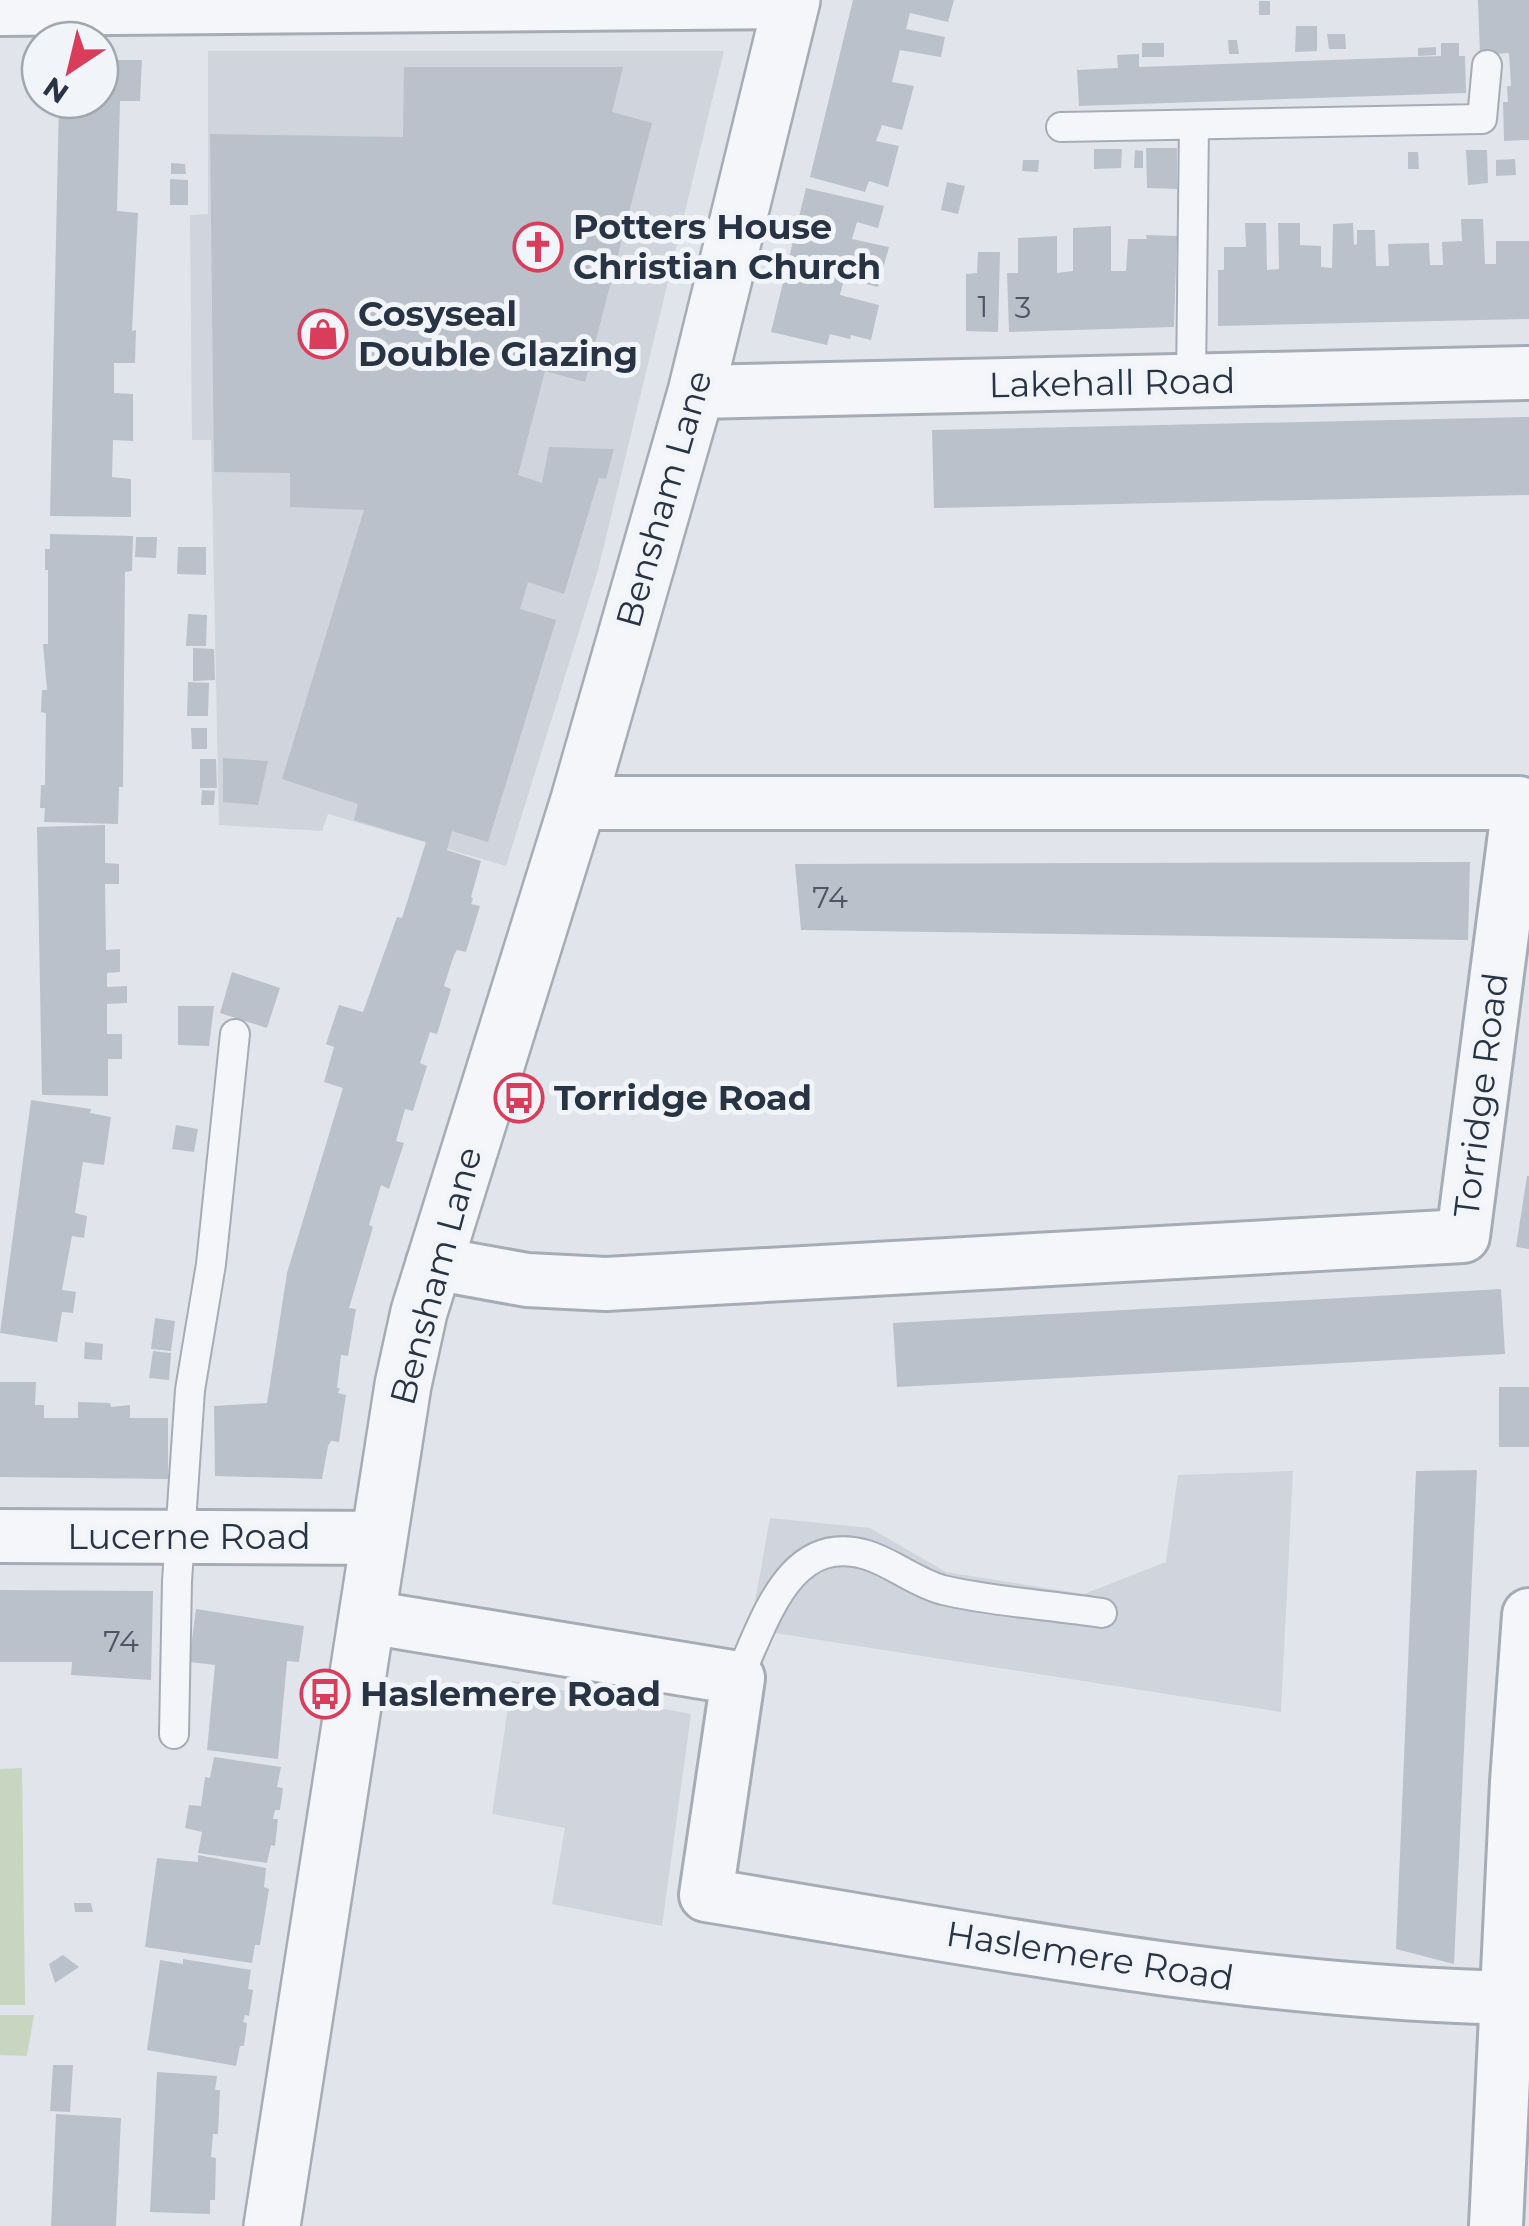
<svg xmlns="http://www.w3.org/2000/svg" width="1529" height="2226" font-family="Montserrat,sans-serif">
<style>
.built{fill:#cfd4dd}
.green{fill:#c7d5c1}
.building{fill:#bac1cb}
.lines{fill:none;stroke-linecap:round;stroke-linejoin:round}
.service-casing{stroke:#a6acb6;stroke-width:32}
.minor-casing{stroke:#a6acb6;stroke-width:58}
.tertiary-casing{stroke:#a6acb6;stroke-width:60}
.service{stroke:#f4f6f9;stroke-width:28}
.minor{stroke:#f4f6f9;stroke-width:52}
.tertiary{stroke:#f4f6f9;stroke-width:55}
.labels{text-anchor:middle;stroke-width:10;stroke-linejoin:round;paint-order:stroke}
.number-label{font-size:30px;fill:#4c5666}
.poi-label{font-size:35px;font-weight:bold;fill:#283344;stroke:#f1f4f8;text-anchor:start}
.street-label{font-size:35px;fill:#283344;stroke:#f1f4f8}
</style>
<rect width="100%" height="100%" fill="#e1e5eb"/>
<path class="built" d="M208,51H724L598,570L506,866L328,814L322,831L219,825L211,440H192L190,215L208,214Z
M1293,1471L1281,1712L750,1629L770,1518L870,1528L946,1572L1084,1594L1166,1562L1178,1475Z
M512,1681L691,1714L662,1926L552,1904L565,1828L492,1814Z"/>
<path class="green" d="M22,1768L25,2005H0V1769Z
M0,2015H34L27,2056L0,2055Z"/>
<path class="building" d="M853,0H954L948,22L910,13L906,29L945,37L941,57L900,50L892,82L914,86L902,130L882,125L876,141L899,146L888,187L869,181L865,192L810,177Z
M1478,0H1529V140L1504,141L1503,102H1508L1507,86H1511L1509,53L1480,55Z
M1259,1H1270V15H1259Z
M1296,26H1317V51L1295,52Z
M1327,34H1345L1346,49H1329Z
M1228,40H1237L1239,54H1229Z
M1142,43H1164V57H1142Z
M1441,43H1459V56H1465L1466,93L1079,106L1077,70L1118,68L1117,55L1139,54V67L1441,56Z
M1436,47V55L1418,56V48Z
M100,60H142L140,101H120L117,211L138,213L132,331L136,330L135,363H114V393L133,394V441L113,440L112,477L131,479V517L50,516L59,100H100Z
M404,67H623L612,112L652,123L585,382L545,371L518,475L542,483L549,447L614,449L606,479L599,478L564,594L528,582L520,609L556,620L488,842L452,831L447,850L481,861L471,897L473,899L471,904L480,906L466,952L457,950L454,955L444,986L451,989L437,1034L430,1032L420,1063L427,1066L413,1111L405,1109L396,1141L404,1143L389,1189L381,1185L369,1225L373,1227L349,1308L356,1309L348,1356L341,1355L337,1388H340L338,1393L346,1395L339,1442L331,1441L328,1446L322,1479L215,1476L214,1406L267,1403L287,1273L343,1088L324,1082L334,1047L326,1044L339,1005L363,1012L397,917L402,918L426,842L354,820L358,804L282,779L364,510L290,507V473L214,472L210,134L403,137Z
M1146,148H1177V189L1147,188Z
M1094,149H1122L1121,168L1094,169Z
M1135,150L1143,151V168H1134Z
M1466,150H1487L1488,183L1468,185Z
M1408,152H1418L1419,169H1408Z
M1515,159L1516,175L1496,176V160Z
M1023,160H1039L1038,172L1022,171Z
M171,163L185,164L186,174H171Z
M170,179L188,180V205H170Z
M947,182L965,186L958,214L941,210Z
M806,188L884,206L878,228L857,222L852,239L889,247L878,287L844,279L840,295L879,305L871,340L851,335L850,339L830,334L827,345L771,332Z
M1461,219H1483L1485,264H1496V241H1529V319L1218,326V270H1224V247H1246L1245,223H1266L1267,270L1279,269L1278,223H1300V245L1321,246V267L1332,268L1333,224L1353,223L1354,245L1357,244V230H1375L1376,266H1389L1388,244L1429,243L1430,265H1443L1442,242L1462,241Z
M1111,226V271H1126L1128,239H1147L1146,235L1177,236L1174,327L1009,332L1007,273H1018V238L1057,236V273L1073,271V228Z
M978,252H1000L998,332L966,331V274L977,273Z
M1529,417V495L934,508L932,430Z
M50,534L133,536L132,571L125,572L123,787H119L118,824L44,822L45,808H40L41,785H45L46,713L41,712L42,690H47L43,644H48V570H45V549H50Z
M136,537H157L156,558L135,557Z
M178,547H206V575L177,574Z
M188,614L207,615L206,646H186Z
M193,648L214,649L215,680L193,681Z
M188,682L209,683L208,716H187Z
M191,728H207V749H192Z
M223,758L268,761L258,805L223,802Z
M200,759H216L217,788H200Z
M202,790L215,791L214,805H201Z
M105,825V863L119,864V884H105L106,950L120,949V972L107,973V987L127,986V1003L107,1004V1034H122V1059H108V1096L42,1095L37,827Z
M1470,862L1468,940L801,930L795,864Z
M232,972L280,988L267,1028L220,1013Z
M178,1006H214L209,1046L178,1045Z
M31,1100L91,1109L90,1113L111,1117L104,1165L83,1162L75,1213L87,1216L84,1238L72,1236L62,1290L76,1292L73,1313L62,1312L57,1342L0,1333Z
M176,1125L198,1129L194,1152L172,1149Z
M1527,1176H1529V1249L1516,1247Z
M1501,1289L1505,1354L897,1387L893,1323Z
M155,1318L175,1321L171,1351L151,1349Z
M85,1342L103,1344L102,1360L84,1359Z
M153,1351L171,1353L169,1380L149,1378Z
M0,1382H36L35,1405H44V1418H78V1402L110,1403L111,1407L130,1405V1418H168V1479L0,1477Z
M1499,1387H1529V1447H1499Z
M1477,1470L1454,1964L1396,1949L1416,1471Z
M0,1590L153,1591L151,1680L71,1675L72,1662H0Z
M196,1609L304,1626L299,1662L287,1661L278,1759L207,1750L215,1665L189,1662Z
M214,1757L281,1767L277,1787L283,1788L280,1810H275L273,1819H278L275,1846L271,1845L267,1863L198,1853L202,1832L185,1828L189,1805L201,1806L205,1777L210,1778Z
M198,1855L266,1868L264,1887L269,1889L260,1945H255L252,1963L145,1947L157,1858L198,1862Z
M74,1903H91L93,1912H75Z
M63,1955L79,1967L55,1983L49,1964Z
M183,1959L251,1970L248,1989L253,1990L249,2016L245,2015L243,2022L247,2023L244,2046H240L236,2066L147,2050L160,1960L183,1964Z
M53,2065H73L70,2112L50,2111Z
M157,2072L217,2076L215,2090H220L218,2134H213L211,2157L216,2158L215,2200H210V2214L150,2212Z
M56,2114L121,2118L116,2226H51Z"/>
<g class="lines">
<g class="service-casing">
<path id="service" d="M1061,127L1482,119L1487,65
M1191,381L1194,125
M738,1678C764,1626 787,1531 867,1555C893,1563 916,1583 943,1590C994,1602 1050,1605 1102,1613
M174,1734L177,1581L190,1390L211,1264L235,1034"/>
</g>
<g class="minor-casing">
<path id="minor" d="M0,9L792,2
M696,392L1529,373
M433,1263L527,1280L606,1284L1463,1236L1519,803H578
M0,1536L379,1538
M368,1617L738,1678L706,1895C963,1937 1220,1988 1481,1997L1506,1995L1529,1988
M1496,2226L1517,1782L1529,1615"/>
</g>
<g class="tertiary-casing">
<path id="tertiary" d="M272,2226L403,1385L419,1312L578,803L696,392L792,0"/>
</g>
<use href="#service" class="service"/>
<use href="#minor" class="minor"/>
<use href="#tertiary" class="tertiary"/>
</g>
<defs>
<g id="church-ring" transform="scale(2.5)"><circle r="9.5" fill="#f1f4f8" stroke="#d93d5b" stroke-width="1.5"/><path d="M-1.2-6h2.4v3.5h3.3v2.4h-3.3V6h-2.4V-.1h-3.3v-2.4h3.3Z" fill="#d93d5b"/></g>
<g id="shop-ring" transform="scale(2.5)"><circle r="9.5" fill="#f1f4f8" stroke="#d93d5b" stroke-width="1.5"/><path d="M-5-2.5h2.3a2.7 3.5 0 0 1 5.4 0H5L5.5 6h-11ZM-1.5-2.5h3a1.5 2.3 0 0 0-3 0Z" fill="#d93d5b"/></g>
<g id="bus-ring" transform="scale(2.5)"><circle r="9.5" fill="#f1f4f8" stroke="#d93d5b" stroke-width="1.5"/><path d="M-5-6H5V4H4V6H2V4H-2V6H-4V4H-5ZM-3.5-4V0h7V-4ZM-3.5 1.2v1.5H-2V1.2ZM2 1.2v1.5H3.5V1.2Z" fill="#d93d5b"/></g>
</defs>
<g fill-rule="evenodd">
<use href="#church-ring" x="538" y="247"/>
<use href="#shop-ring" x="323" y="334"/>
<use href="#bus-ring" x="519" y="1098"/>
<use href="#bus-ring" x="325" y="1694"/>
</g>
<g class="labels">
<g class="number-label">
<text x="983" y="317">1</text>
<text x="1023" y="318">3</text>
<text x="830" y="908">74</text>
<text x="121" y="1652">74</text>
</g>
<g class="poi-label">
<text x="573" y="239">Potters House<tspan x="573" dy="40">Christian Church</tspan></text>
<text x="358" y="326">Cosyseal<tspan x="358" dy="40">Double Glazing</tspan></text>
<text x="554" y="1110">Torridge Road</text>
<text x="360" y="1706">Haslemere Road</text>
</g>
<g class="street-label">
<text transform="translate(1112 383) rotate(-1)" y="12">Lakehall Road</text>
<text transform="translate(664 499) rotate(-74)" y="12">Bensham Lane</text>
<text transform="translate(1481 1095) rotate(-83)" y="12">Torridge Road</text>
<text transform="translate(436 1276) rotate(-75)" y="12">Bensham Lane</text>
<text x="189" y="1549">Lucerne Road</text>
<text transform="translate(1090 1956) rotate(9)" y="12">Haslemere Road</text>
</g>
</g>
<g transform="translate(70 70) rotate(215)"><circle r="48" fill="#f1f4f8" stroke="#a1a7b0" stroke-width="2.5"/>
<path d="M0-8L18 38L0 25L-18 38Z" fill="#d93d5b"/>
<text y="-15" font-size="28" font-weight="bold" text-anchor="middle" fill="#283344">N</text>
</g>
</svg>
